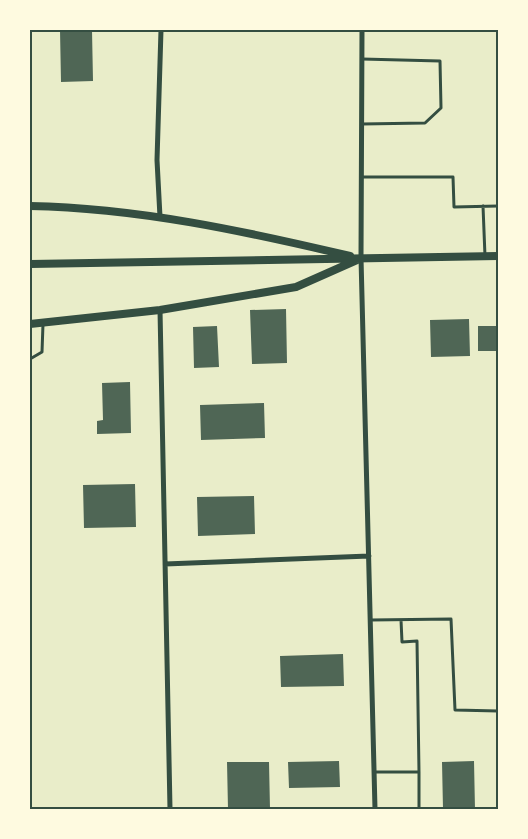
<svg xmlns="http://www.w3.org/2000/svg" width="528" height="839" font-family="Karla,sans-serif">
<style>
.building{fill:#4f6655}
.lines{fill:none;stroke-linecap:round;stroke-linejoin:round}
.service{stroke:#344e41;stroke-width:3}
.minor{stroke:#344e41;stroke-width:5}
.secondary{stroke:#344e41;stroke-width:8}
.neatline{fill:none;stroke:#344e41;stroke-width:2}
</style>
<rect width="100%" height="100%" fill="#e9edc9"/>
<path class="building" d="M60,30H92L93,81L61,82Z
M286,309L287,363L252,364L250,310Z
M469,319L470,356L431,357L430,320Z
M217,326L219,367L194,368L193,327Z
M478,326H498V351H478Z
M130,382L131,433L97,434V421L103,420L102,383Z
M264,403L265,438L201,440L200,405Z
M135,484L136,527L84,528L83,485Z
M254,496L255,534L198,536L197,497Z
M343,654L344,686L281,687L280,656Z
M339,761L340,787L289,788L288,762Z
M474,761L475,809H443L442,762Z
M227,762H269L270,809H228Z"/>
<g class="lines">
<path class="service" d="M362,124L425,123L441,108L440,61L362,59
M362,177H453L454,207L498,206
M483,206L485,256
M30,359L42,352L43,324
M371,620L451,619L455,710L498,711
M374,772H419L417,641L402,642L401,620
M419,772V809"/>
<path class="minor" d="M362,30L361,258L375,809
M160,217L157,160L161,30
M160,310L170,809
M165,564L369,556"/>
<path class="secondary" d="M30,206C138,208 244,231 350,256
M30,264L498,256
M30,324L160,310L296,287L357,260"/>
</g>
<rect width="528" height="839" fill="none" stroke="#fefae0" stroke-width="62"/>
<rect x="31" y="31" width="466" height="777" class="neatline"/>
</svg>
